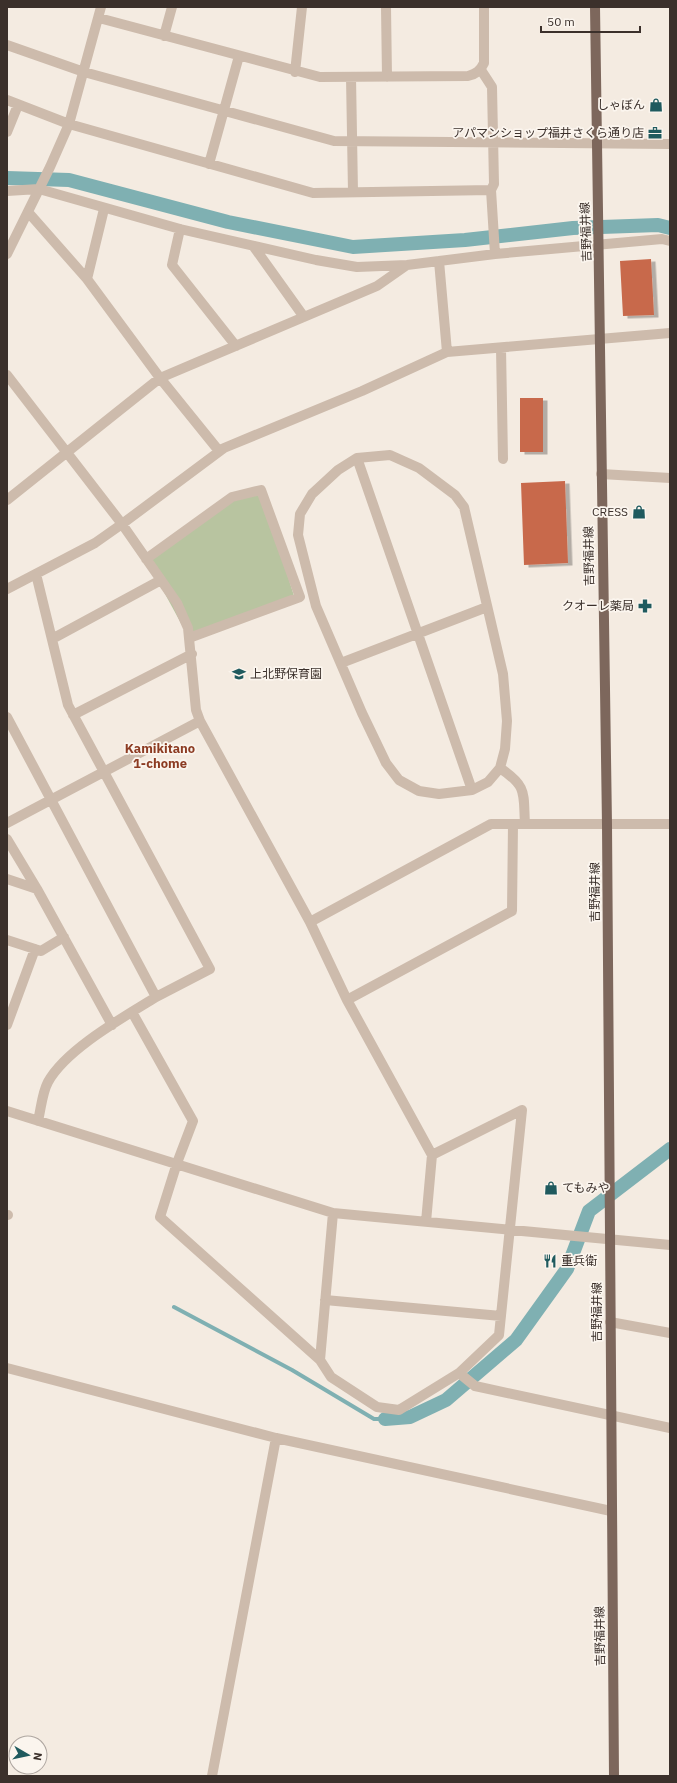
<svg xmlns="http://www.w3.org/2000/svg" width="677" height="1783" font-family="'IBM Plex Sans','Noto Sans JP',sans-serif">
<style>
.green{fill:#b8c4a0}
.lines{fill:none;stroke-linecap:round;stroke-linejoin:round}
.stream{stroke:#7fb0b2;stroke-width:4}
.canal{stroke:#7fb0b2;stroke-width:14}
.building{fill:#c8694b;filter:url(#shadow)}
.minor{stroke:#cdbbac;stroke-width:10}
.major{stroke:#7d675c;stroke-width:10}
.labels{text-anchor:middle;stroke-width:3.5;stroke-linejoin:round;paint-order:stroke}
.poi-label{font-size:12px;fill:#3b302b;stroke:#fbf5ee;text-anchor:end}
.street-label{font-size:12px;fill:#3b302b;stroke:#fbf5ee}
.neighbourhood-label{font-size:13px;font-weight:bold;fill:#8c3b22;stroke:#fbf5ee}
</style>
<defs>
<filter id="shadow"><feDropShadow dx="4.5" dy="2.5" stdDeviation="0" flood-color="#0004"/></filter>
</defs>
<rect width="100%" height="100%" fill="#f4ebe1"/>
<path class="green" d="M261,490L295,599L189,638L146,559L226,501Z"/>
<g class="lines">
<path class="stream" d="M174,1307L292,1370L374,1419H385"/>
<path class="canal" d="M7,178L69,180L228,222L353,247L465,240L573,228L658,225L670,228
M385,1419L410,1417L446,1400L516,1340L567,1269L589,1211L670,1149"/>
</g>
<path class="building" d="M651,259L654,315L623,316L620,261Z
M520,398H543V452H520Z
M565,481L568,563L524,565L521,483Z"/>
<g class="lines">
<path class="minor" d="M386,7L387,77
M99,18L320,77L468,76C476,74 480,71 484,63V7
M164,36L172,7
M7,45L84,72L334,141L670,144
M481,70L492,87L494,184L491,190
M295,72L302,7
M351,77L353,192
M7,100L69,124L313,193L491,190L495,254
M7,132L18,105
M209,164L239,56
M7,191L39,189L180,229L316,260L357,267L407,265L495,254L662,239L670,241
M104,209L87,279L160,378L219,451
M28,212L87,279
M180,229L172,265L236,346
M254,247L304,317
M7,254L50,167L69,124L101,7
M439,261L447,352
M501,348L503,459
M7,375L122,524L177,603L188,628L196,710L200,721L310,922L347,1000L432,1155L426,1222
M390,455L419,468L455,495L464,507L503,674L507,721L505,749L500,768L488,782L472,790L439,794L419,791L399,780L386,763L362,713L316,606L298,535L300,514L312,494L338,470L357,458Z
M357,458L472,790
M601,474L670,478
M7,500L160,378L377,286L407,265
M146,559L232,497L261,490L300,597L189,638
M36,574L68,705L210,969L156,997
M7,589L95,543L122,524L224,448L362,391L447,352L670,333
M52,639L161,580
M341,663L487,607
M73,715L192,654
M7,717L156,997C124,1017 66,1049 48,1082C42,1093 41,1109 38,1121
M500,768C528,787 523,793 525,824
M7,823L200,721
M7,839L37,889L112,1025
M7,879L37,889
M310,922L491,824H670
M7,940L41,951L64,937
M347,1000L512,911L513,824
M132,1012L193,1121L177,1163L160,1217L320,1360L331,1377L377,1407L399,1410L459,1373L499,1335L522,1110L432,1155
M7,1025L35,949
M7,1111L333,1213L670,1245
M7,1215H8
M325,1300L501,1316
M610,1322L670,1333
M320,1360L333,1213
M7,1368L276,1438L611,1511
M459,1373L475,1386L670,1428
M212,1776L276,1438"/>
<path class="major" d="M595,7L607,825L614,1776"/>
</g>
<defs>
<g id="shop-bare" transform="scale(1.08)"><path d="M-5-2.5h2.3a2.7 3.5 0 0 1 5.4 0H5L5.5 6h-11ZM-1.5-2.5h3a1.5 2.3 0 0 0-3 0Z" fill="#1f5a5e" stroke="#fbf5ee" stroke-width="2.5" paint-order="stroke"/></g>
<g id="office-bare" transform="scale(1.08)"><path d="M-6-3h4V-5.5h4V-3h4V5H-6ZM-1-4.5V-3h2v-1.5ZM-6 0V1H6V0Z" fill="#1f5a5e" stroke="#fbf5ee" stroke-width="2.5" paint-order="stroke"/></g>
<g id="pharmacy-bare" transform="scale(1.08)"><path d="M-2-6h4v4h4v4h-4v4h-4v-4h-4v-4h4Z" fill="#1f5a5e" stroke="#fbf5ee" stroke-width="2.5" paint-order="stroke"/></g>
<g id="school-bare" transform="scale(1.08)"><path d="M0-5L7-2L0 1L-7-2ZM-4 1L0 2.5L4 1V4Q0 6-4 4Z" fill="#1f5a5e" stroke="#fbf5ee" stroke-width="2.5" paint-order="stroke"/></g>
<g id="restaurant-bare" transform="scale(1.08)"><path d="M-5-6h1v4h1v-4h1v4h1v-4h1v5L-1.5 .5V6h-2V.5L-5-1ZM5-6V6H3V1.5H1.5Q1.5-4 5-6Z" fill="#1f5a5e" stroke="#fbf5ee" stroke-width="2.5" paint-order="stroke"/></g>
</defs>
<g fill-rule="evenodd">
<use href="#shop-bare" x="656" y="105"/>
<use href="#office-bare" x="655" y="133"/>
<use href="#shop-bare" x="639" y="512"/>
<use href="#pharmacy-bare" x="645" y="606"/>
<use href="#school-bare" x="239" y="674"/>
<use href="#shop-bare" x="551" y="1188"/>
<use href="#restaurant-bare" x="550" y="1261"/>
</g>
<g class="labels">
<g class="poi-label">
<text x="645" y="109">しゃぼん</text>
<text x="644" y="137">アパマンショップ福井さくら通り店</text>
<text x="628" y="516">CRESS</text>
<text x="634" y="610">クオーレ薬局</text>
<text x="250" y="678" text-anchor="start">上北野保育園</text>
<text x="562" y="1192" text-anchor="start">てもみや</text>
<text x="561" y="1265" text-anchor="start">重兵衛</text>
</g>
<g class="street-label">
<text transform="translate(586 232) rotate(-92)" y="4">吉野福井線</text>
<text transform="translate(589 556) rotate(-91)" y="4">吉野福井線</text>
<text transform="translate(595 892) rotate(-90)" y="4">吉野福井線</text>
<text transform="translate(597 1312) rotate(-90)" y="4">吉野福井線</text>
<text transform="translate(600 1636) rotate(-91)" y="4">吉野福井線</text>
</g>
<g class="neighbourhood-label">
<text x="160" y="753">Kamikitano<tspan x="160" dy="15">1-chome</tspan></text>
</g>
</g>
<rect width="677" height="1783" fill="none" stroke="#3b302b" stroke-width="16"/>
<g transform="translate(28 1755) rotate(99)"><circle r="19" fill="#fbf5ee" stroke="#aea6a0"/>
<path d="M0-3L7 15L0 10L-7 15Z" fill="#1f5a5e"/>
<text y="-6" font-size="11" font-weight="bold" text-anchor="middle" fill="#3b302b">N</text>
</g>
<path d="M541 26v6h99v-6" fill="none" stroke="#3b302b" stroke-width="2"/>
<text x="547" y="26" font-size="12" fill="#3b302b" stroke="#fbf5ee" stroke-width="3" paint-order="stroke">50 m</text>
</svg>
